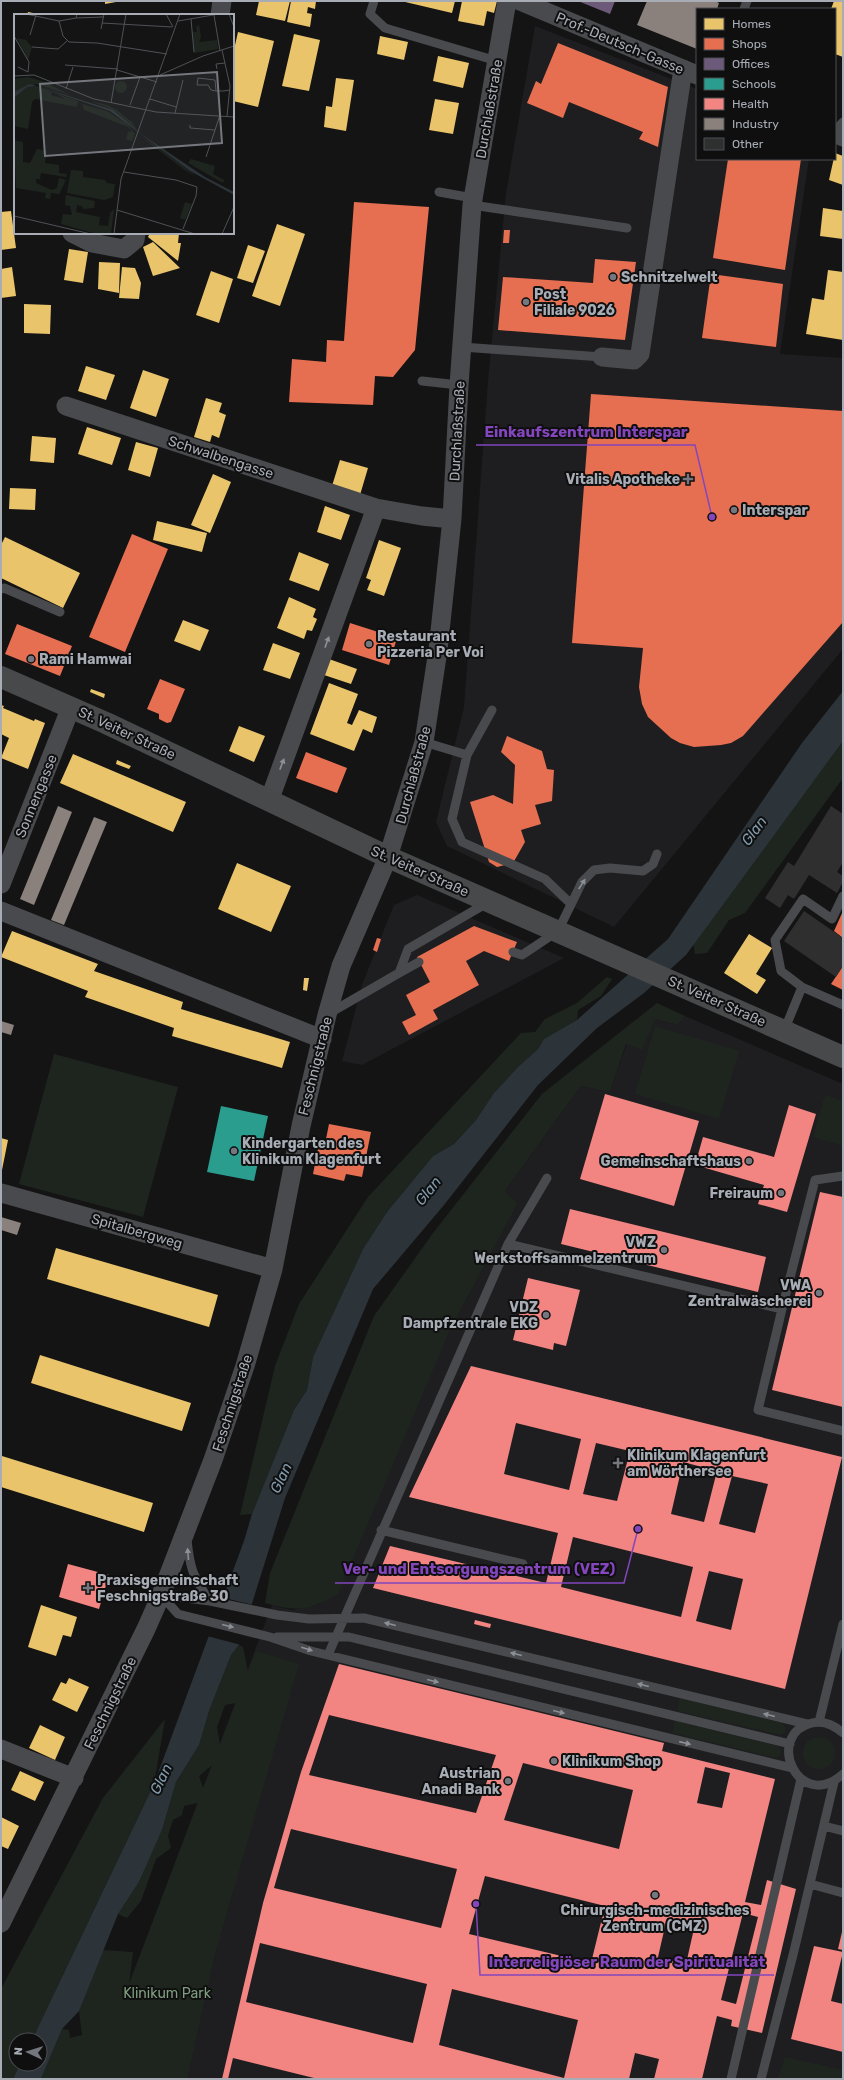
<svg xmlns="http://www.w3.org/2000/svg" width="844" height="2080" font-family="Rubik,sans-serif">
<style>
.built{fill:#1e1e20}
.green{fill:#1e251f;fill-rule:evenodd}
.water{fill:#2c3439}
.pier{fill:#141415}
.homes{fill:#e9c46a}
.shops{fill:#e76f51}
.offices{fill:#6d597a}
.schools{fill:#2a9d8f}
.health{fill:#f28482;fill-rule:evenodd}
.industry{fill:#8a817c}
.building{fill:#2f2f30}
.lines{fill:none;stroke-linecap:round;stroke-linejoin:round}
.service{stroke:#494a4d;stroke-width:9}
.minor{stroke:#494a4d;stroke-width:19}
.secondary{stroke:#48494b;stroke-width:22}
.oneway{fill:#8b8f96}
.poi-dot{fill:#74777d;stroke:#0f0f10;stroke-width:1.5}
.labels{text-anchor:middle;stroke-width:4;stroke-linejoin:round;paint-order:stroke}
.street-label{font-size:14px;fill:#a7acb5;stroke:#0f0f10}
.poi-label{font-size:14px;font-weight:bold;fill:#a7acb5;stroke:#0f0f10;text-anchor:start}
.park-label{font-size:14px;fill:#7f9e7f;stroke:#0f0f10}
.water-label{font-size:15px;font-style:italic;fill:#809bad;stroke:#0f0f10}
.inset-road{fill:none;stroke:#4f5155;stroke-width:1}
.view{fill:#74777d;fill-opacity:0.15;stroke:#74777d;stroke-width:2}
.inset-edge{fill:none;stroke:#a7acb5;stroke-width:2}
.leader{fill:none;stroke:#8446bd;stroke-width:1.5}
.callout-dot{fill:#8446bd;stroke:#0f0f10;stroke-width:1.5}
.callout-label{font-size:15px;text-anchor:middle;font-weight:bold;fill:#8446bd;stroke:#0f0f10;stroke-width:4;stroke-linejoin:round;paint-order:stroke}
</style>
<rect width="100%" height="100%" fill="#141415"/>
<path class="built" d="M535,26L697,89V159H809L780,354L843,358V649L614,927L447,846L436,822L464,707L488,381L506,193Z
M417,895L564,958L362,1065L342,1061L362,985L394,905Z
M685,1016L843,1084V2079H111L128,1987L272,1605L292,1610L320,1604L449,1332L518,1203L505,1191L581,1086L610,1092L627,1043L655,1019L678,1025Z"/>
<path class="green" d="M843,741V778L745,913L729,920L707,953L695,954L693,943Z
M607,977L612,979L601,996L578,1010L577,1020L544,1039L538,1049L518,1067L494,1093L476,1120L454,1144L433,1156L387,1212L363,1249L313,1357L307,1390L294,1410L252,1514L240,1515L275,1366L299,1304L368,1197L521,1033L535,1032L545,1019L577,1003Z
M657,1003L685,1016L678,1025L655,1019L642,1050L626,1044L610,1092L581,1086L505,1191L518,1203L449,1332L338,1594C309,1611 297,1612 265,1603L270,1573L374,1316L433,1233L542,1094Z
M655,1026L739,1051L719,1119L635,1094Z
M54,1054L178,1087L143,1217L19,1184Z
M825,1095L843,1101V1146L813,1137Z
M239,1645L243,1647L248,1672L256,1651L299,1664L215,1954L187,2079H41L62,2029L69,2030L70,2038L82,2035L79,2011L102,1950L133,1952L129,1984L198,1803L184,1806L182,1815L173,1820L168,1836L171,1848L156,1859L141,1901L127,1918L118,1914L139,1882L162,1830L176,1782L199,1745L209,1711L231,1655ZM236,1703L220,1745L217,1727L225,1705ZM211,1766H212L203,1788L199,1776Z
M680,1698L782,1723L786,1728L785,1732L781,1735L677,1711Z
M165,1719L154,1784L32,2040H16V2064H20L13,2079H1V1989L103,1798Z
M675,1721L777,1746L781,1750L780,1755L776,1758L672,1733Z
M803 1753a16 16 0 1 1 32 0a16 16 0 1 1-32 0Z
M785,2057L843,2070V2079H778Z"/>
<path class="water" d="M843,691V741L686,955L644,993L597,1028L538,1085L444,1205L373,1289L285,1498L239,1645L231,1655L209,1711L199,1745L176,1782L162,1830L139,1882L118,1914L79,2011L62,2029L41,2079H13L20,2064H40V2040H32L154,1784L244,1541L252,1514L294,1410L307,1390L313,1357L363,1249L387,1212L433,1156L454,1144L476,1120L494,1093L518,1067L538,1049L544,1039L577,1020L668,939L802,743Z"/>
<path class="pier" d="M221,1597L253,1605L241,1645L207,1636Z"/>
<path class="homes" d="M105,1H116V2L105,4Z
M259,1H290L285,21L256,15Z
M291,1H316L315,9L308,7L307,13L312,14L310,27L287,22Z
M401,1H455L452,13Z
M462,1H497L494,13L487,11L484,26L458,21Z
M834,1H843V57L835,54V9H831Z
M28,12L38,14V15H27Z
M238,32L274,41L258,107L233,101V54Z
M294,34L320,40L309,91L282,86Z
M380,36L408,42L404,60L377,54Z
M438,56L469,63L463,88L433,81Z
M336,78L354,80L346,131L324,127L326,106L332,107Z
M435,99L459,103L453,134L429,130Z
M835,153L843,156V185L829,180Z
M823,208L843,211V239L820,236Z
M11,211L16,248L1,250V212Z
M277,224L305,234L280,306L252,296Z
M150,233H179L178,243H181L178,261L148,237Z
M153,242L180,268L153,276L143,247Z
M248,245L265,251L253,283L237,278Z
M69,249L88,252L83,283L64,280Z
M99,262L120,263L119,293L98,289Z
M12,267L16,296L1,298V269Z
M122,267L135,268L141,283L139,299L119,298Z
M828,270L843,272V340L806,334L812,298L824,300Z
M211,271L233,279L219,323L196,315Z
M24,304L51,305L50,334L24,333Z
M86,366L115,375L106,400L78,391Z
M143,370L169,379L156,417L130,408Z
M206,398L222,403L219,412L226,415L219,438L212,435L210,442L194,437Z
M87,427L121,438L112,465L78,454Z
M32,436L56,438L54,463L30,461Z
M136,442L158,448L150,477L128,470Z
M340,460L368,468L360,495L332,486Z
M213,474L231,482L210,533L191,525Z
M10,488L36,489L35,510L9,509Z
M325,506L350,515L341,540L317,532Z
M157,521L207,533L202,552L153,540Z
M5,537L80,573L63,608L1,578V545Z
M379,540L401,548L384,596L367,590L371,580L366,578Z
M299,552L329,564L319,591L289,580Z
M289,597L316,609L313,617L317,619L312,631L307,630L304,639L277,628Z
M183,620L209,630L200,651L174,641Z
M273,643L300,653L290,679L263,670Z
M329,659L357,669L351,684L324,675Z
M329,683L358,694L347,723L352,725L359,710L377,717L372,733L363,729L354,751L310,734Z
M91,689L105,694L104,698L90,692Z
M1,705L4,706L3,708L34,721L35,719L45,723L28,769L1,758L9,738L1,734Z
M239,726L265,736L254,762L229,751Z
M73,754L186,802L173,832L60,783Z
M117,760L131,766L129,769L116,764Z
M237,863L291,886L271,932L218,909Z
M12,931L98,964L94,971L183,1002L181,1009L290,1042L282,1068L172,1036L174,1028L85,997L88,991L1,957Z
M749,934L772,948L756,974L766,980L757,994L724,973Z
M304,978H309L307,991L303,990Z
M1,1138L8,1140L2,1170H1Z
M56,1248L218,1295L209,1327L47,1279Z
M40,1355L191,1403L182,1431L31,1383Z
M2,1456L153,1503L144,1532L1,1487Z
M41,1605L77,1617L71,1637L63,1635L56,1656L28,1647Z
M69,1678L89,1687L77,1712L52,1700L61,1682L66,1684Z
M40,1725L65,1737L55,1760L29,1748Z
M20,1771L44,1782L35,1801L11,1790Z
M1,1817L19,1826L8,1849L1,1846Z"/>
<path class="shops" d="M558,43L668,87L658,147L639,139L643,132L569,102L563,118L527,103L536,81L541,84Z
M728,159H801L785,270L713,258Z
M354,202L429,207L415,350L393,377L375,376L373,405L289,402L292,359L326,362L327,340L344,341Z
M504,230H510L509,243H503Z
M595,259L636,262L625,340L498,330L503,277L593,283Z
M711,274L783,284L776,347L702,338Z
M591,394L843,411V622L743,736L731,743L721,745L694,747L680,743L671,738L648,717L642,704L639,687L643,648L572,643Z
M132,534L168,549L125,652L89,637Z
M350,623L397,638L389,665L342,650Z
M17,624L72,646L60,676L5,654Z
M160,679L185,689L171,722L167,723L159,719V714L147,709Z
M507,736L542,751L547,769L554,770L552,801L535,805L541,824L521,830L525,842L513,863L497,867L489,862L470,802L493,795L513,804L515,765L501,752Z
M306,752L347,768L337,793L296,778Z
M843,911V938L834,931Z
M474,926L517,942L509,961L484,951L466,961L479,985L433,1010L438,1019L409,1035L402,1022L416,1015L406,995L430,982L417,957Z
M377,938L381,939L377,952L373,950Z
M843,966V990L831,984Z
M329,1124L371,1132L362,1177L346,1174L344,1181L313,1174L319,1143L325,1144Z"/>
<path class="offices" d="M578,1H615L610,14Z"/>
<path class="schools" d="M221,1106L268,1116L254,1181L207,1172Z"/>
<path class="health" d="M605,1094L699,1121L674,1206L580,1179Z
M789,1105L816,1114L787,1212L758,1204L764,1185L695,1165L703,1137L774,1157Z
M820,1192L843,1197V1407L772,1390Z
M570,1209L766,1257L758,1292L561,1244Z
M528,1278L580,1290L566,1346L554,1343L553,1350L513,1340Z
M471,1366L842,1457L785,1689L373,1588L390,1546L546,1583L558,1533L409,1497ZM516,1423L581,1439L569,1490L504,1474ZM596,1443L630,1451L617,1501L583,1494ZM683,1462L717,1471L704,1522L671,1514ZM732,1476L768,1484L755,1533L719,1524ZM573,1537L693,1567L681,1617L561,1587ZM709,1571L743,1579L731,1630L696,1621Z
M68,1564L109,1575L99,1609L59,1597Z
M475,1620L491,1624L490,1628L474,1624Z
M339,1664L664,1743L662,1751L775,1779L745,1902L761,1905L767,1880L796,1889L762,2033L731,2026L732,2020L717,2016L702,2079H654L659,2059L635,2053L629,2079H318L233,2058L228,2079H222L263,1903L301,1772ZM329,1715L496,1755L476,1813L309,1775ZM523,1763L633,1790L619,1849L504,1820ZM705,1767L730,1773L722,1808L697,1803ZM291,1829L457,1869L441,1928L274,1888ZM485,1876L605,1906L591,1963L469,1934ZM743,1913L758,1917L736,2004L721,2000ZM667,1918L695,1924L686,1964L658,1957ZM260,1943L427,1984L413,2043L246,2002ZM452,1989L578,2020L564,2078L439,2045Z
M842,1932H843V1950L838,1949Z
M814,1946L843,1952L831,2001L843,2004V2052L791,2039Z"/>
<path class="industry" d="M647,1H715L719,3L717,9H697V49L637,25Z
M58,806L72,812L34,905L20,899Z
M94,817L107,822L64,925L51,920Z
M1,1021L14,1025L11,1035L1,1032Z
M1,1217L21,1223L17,1235L1,1230Z"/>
<path class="building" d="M831,806L843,814V862L837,872L843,876V882L837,893L809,875L794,899L788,895L780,908L765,898L788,862L794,866Z
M804,911L843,938V966L836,977L784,941Z"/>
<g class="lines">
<path class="service" d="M374,1L370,14L385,28L497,61
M744,9L747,1
M835,131L843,122
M439,192L473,198
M472,205L627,228
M462,347L602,357
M422,381L459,385
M1,589L4,588L60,612
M424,742L467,755L452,819L462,842L545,879L571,904
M467,755L492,710
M513,952L522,955L558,931L582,882L594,870L610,868L643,871L653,864L657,854
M399,973L419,962
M802,987L781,971L775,940L803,899L832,919L843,896
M328,1014L399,973L408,949L487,903
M784,1031L802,987L843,1005
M508,1244L782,1309L815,1180L843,1176
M782,1309L758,1410L843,1431
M381,1530L523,1564
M187,1540C190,1569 193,1577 210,1601
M161,1595L210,1601L277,1615L309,1619L364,1618L807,1724
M161,1595L178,1614L270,1637L311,1651L792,1768
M277,1637H349L790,1744
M328,1655L508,1244L547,1178
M819,1722L843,1624
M843,1733C834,1725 824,1720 812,1723C764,1734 798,1814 843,1774
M824,1826L843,1831
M810,1884L843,1893
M731,2079L801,1779
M761,2079L794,1951L834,1782"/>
<path class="minor" d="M520,1L697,75
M220,15L222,1
M835,133L843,137
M72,233L92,243L124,249L135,240L136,233
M602,357L634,360L640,354L683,69
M66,406L376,508L422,516L452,519
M269,801L376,508
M1,884L71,707
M1,911L322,1039
M1,1193L273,1269
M1,1749L74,1778
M1,1923L146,1629L161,1595L213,1460L245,1366L273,1269L301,1126L327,1015L341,966L388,857L424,742L438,650L452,519L459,385L472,205L507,1"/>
<path class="secondary" d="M1,677L106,723L388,857L843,1057"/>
</g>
<defs><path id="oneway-solid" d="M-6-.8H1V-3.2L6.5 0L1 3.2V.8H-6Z"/></defs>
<g class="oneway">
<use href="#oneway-solid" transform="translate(327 642) rotate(-70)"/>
<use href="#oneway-solid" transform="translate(282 764) rotate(-69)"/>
<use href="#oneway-solid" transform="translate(582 884) rotate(-57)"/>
<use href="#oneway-solid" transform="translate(188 1554) rotate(-95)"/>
<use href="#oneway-solid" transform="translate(390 1624) rotate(-166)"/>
<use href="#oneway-solid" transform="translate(228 1626) rotate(14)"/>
<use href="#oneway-solid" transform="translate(307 1649) rotate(18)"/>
<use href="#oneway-solid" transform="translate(516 1654) rotate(-166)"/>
<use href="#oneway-solid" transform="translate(433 1681) rotate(14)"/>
<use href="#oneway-solid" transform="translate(643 1685) rotate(-166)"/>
<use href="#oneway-solid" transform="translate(559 1712) rotate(14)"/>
<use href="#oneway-solid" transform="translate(769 1715) rotate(-166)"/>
<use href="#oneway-solid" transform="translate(685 1743) rotate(13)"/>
</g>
<g class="poi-dot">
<circle cx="613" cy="277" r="4"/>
<circle cx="526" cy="302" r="4"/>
<path d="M686 473h4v4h4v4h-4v4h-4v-4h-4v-4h4z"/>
<circle cx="734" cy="510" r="4"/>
<circle cx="369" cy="644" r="4"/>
<circle cx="31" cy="659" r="4"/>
<circle cx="234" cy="1151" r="4"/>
<circle cx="749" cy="1161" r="4"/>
<circle cx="781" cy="1193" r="4"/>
<circle cx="664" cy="1250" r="4"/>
<circle cx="819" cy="1293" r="4"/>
<circle cx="546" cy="1315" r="4"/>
<path d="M616 1457h4v4h4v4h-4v4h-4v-4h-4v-4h4z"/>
<path d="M86 1582h4v4h4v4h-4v4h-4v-4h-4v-4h4z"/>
<circle cx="554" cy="1761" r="4"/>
<circle cx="508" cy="1781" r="4"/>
<circle cx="655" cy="1895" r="4"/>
</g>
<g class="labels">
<g class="street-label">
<text transform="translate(620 43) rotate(23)" y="5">Prof.-Deutsch-Gasse</text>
<text transform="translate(489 109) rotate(-80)" y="5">Durchlaßstraße</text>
<text transform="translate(457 431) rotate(-87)" y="5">Durchlaßstraße</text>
<text transform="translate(221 457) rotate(18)" y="5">Schwalbengasse</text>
<text transform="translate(127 733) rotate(25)" y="5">St. Veiter Straße</text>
<text transform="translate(413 775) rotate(-75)" y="5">Durchlaßstraße</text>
<text transform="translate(36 796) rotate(-68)" y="5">Sonnengasse</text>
<text transform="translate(420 871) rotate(24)" y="5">St. Veiter Straße</text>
<text transform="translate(717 1001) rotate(24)" y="5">St. Veiter Straße</text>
<text transform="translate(315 1066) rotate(-76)" y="5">Feschnigstraße</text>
<text transform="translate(137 1231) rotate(16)" y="5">Spitalbergweg</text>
<text transform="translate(232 1403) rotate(-72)" y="5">Feschnigstraße</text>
<text transform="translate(110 1703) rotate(-64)" y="5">Feschnigstraße</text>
</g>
<g class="poi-label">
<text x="621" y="282">Schnitzelwelt</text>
<text x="534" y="299">Post<tspan x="534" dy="16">Filiale 9026</tspan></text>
<text x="680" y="484" text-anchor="end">Vitalis Apotheke</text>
<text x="742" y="515">Interspar</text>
<text x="377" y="641">Restaurant<tspan x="377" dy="16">Pizzeria Per Voi</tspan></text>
<text x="39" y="664">Rami Hamwai</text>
<text x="242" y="1148">Kindergarten des<tspan x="242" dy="16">Klinikum Klagenfurt</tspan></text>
<text x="741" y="1166" text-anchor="end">Gemeinschaftshaus</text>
<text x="773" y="1198" text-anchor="end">Freiraum</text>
<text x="656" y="1247" text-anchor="end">VWZ<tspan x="656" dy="16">Werkstoffsammelzentrum</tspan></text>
<text x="811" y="1290" text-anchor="end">VWA<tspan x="811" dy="16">Zentralwäscherei</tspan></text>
<text x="538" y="1312" text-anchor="end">VDZ<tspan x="538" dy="16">Dampfzentrale EKG</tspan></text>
<text x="627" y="1460">Klinikum Klagenfurt<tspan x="627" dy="16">am Wörthersee</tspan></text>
<text x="97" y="1585">Praxisgemeinschaft<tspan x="97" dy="16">Feschnigstraße 30</tspan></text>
<text x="562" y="1766">Klinikum Shop</text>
<text x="500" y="1778" text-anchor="end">Austrian<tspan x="500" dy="16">Anadi Bank</tspan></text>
<text x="655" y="1915" text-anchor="middle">Chirurgisch-medizinisches<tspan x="655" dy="16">Zentrum (CMZ)</tspan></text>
</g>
<g class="park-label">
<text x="167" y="1998">Klinikum Park</text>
</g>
<g class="water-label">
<text transform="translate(754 831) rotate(-53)" y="5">Glan</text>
<text transform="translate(428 1191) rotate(-51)" y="5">Glan</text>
<text transform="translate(281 1478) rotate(-65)" y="5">Glan</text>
<text transform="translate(161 1779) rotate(-64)" y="5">Glan</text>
</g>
</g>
<g transform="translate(14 14)">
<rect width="220" height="220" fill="#141415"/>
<path d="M185,11L187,23L185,28L203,26L204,35L180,39L179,18H183L182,13ZM3,24L12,26L18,33L14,46ZM14,63L31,68L58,82L22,70L0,78V65ZM101 73a6 6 0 1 1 12 0a6 6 0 1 1-12 0ZM22,72L38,78L37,81L51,85L41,79L64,87L63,93L21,85L18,88L14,115L0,112V84L13,73ZM76,87L94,91L103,96L118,108L123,116L99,96ZM68,90L93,97L113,110L121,120L118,127L112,125L114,118L118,117L114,113L70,96ZM126,122L149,137L183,163L171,156ZM0,126L9,128V148L16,149L23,135L33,137L31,149L45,151V159L53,160L52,163L27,159L26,165H22V169L38,176L43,174L45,164L52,166L45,180L37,179L36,185L31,184L32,179L2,174ZM177,145L201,152L199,160L210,166L209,169L174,149ZM57,156L69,157V163L91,166L93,169L101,170L99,183L90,186L53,179ZM52,181L81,187L80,194L69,195V193L63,191L62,198L86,203L85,211L94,212L96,199L100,195L97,220H83L47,210L49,200L58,201L56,192L51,191ZM171,188L178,190L171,206L166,204Z" fill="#1e251f"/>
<path d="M16,70L99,96L127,120L191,163L220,178V181L176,157L96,97L22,72L13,73L0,84V78Z" fill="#2c3439"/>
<path class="inset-road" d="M12,0L45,7L49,22L55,28L83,29L153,40M152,0L159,13M215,0L220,13M200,1L206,37M62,4L89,3M177,5L180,38M45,7L62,4L63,0M164,7L205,0M88,9L158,13M87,15L90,0M16,21L22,1M0,22L15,48L14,58L4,53M18,33L44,35L53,27M208,36L216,72L213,102M51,51L104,55M203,55L202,50L211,49M103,56L143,68M146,61L189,42L220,32M0,62L20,61L80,85L142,98L220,103M52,75L59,53M202,77L201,66L184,64L183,71H194L197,76L202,77H209L216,76M136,85L162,93M97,89L112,0M116,91L126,63M161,99L169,66M176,111V114L201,116M192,143L206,101M110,158L162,166L183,173L182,182L169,215M103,196L181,220M0,202L77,220M100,220L107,165L166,0M208,220L220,193"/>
<path class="view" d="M203,58L208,129L31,142L26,70Z"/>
<rect width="220" height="220" class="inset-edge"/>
</g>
<path class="leader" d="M712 517L695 445H476M638 1529L624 1583H335M476 1904L480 1975H774"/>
<g class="callout-dot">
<circle cx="712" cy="517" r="4"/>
<circle cx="638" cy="1529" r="4"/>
<circle cx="476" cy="1904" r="4"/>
</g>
<g class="callout-label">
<text x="586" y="437">Einkaufszentrum Interspar</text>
<text x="479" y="1574">Ver- und Entsorgungszentrum (VEZ)</text>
<text x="627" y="1967">Interreligiöser Raum der Spiritualität</text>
</g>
<rect width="844" height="2080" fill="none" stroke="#a7acb5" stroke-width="4"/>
<rect x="696" y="8" width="140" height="152" fill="#0f0f10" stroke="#4c4e52"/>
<rect x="704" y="18" width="20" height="12" fill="#e9c46a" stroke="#4c4e52"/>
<text x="732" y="28" font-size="12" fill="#a7acb5">Homes</text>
<rect x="704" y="38" width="20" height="12" fill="#e76f51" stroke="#4c4e52"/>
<text x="732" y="48" font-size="12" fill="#a7acb5">Shops</text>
<rect x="704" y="58" width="20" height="12" fill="#6d597a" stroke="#4c4e52"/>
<text x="732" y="68" font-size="12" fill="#a7acb5">Offices</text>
<rect x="704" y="78" width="20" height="12" fill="#2a9d8f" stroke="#4c4e52"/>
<text x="732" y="88" font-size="12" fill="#a7acb5">Schools</text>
<rect x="704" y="98" width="20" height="12" fill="#f28482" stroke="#4c4e52"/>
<text x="732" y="108" font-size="12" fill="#a7acb5">Health</text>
<rect x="704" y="118" width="20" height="12" fill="#8a817c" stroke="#4c4e52"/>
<text x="732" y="128" font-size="12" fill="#a7acb5">Industry</text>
<rect x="704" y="138" width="20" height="12" fill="#2f2f30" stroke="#4c4e52"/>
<text x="732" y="148" font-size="12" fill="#a7acb5">Other</text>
<g transform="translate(28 2052) rotate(274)"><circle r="19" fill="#0f0f10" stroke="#4c4e52"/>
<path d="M0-3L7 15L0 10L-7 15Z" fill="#74777d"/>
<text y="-6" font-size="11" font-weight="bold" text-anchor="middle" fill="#a7acb5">N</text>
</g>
</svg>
